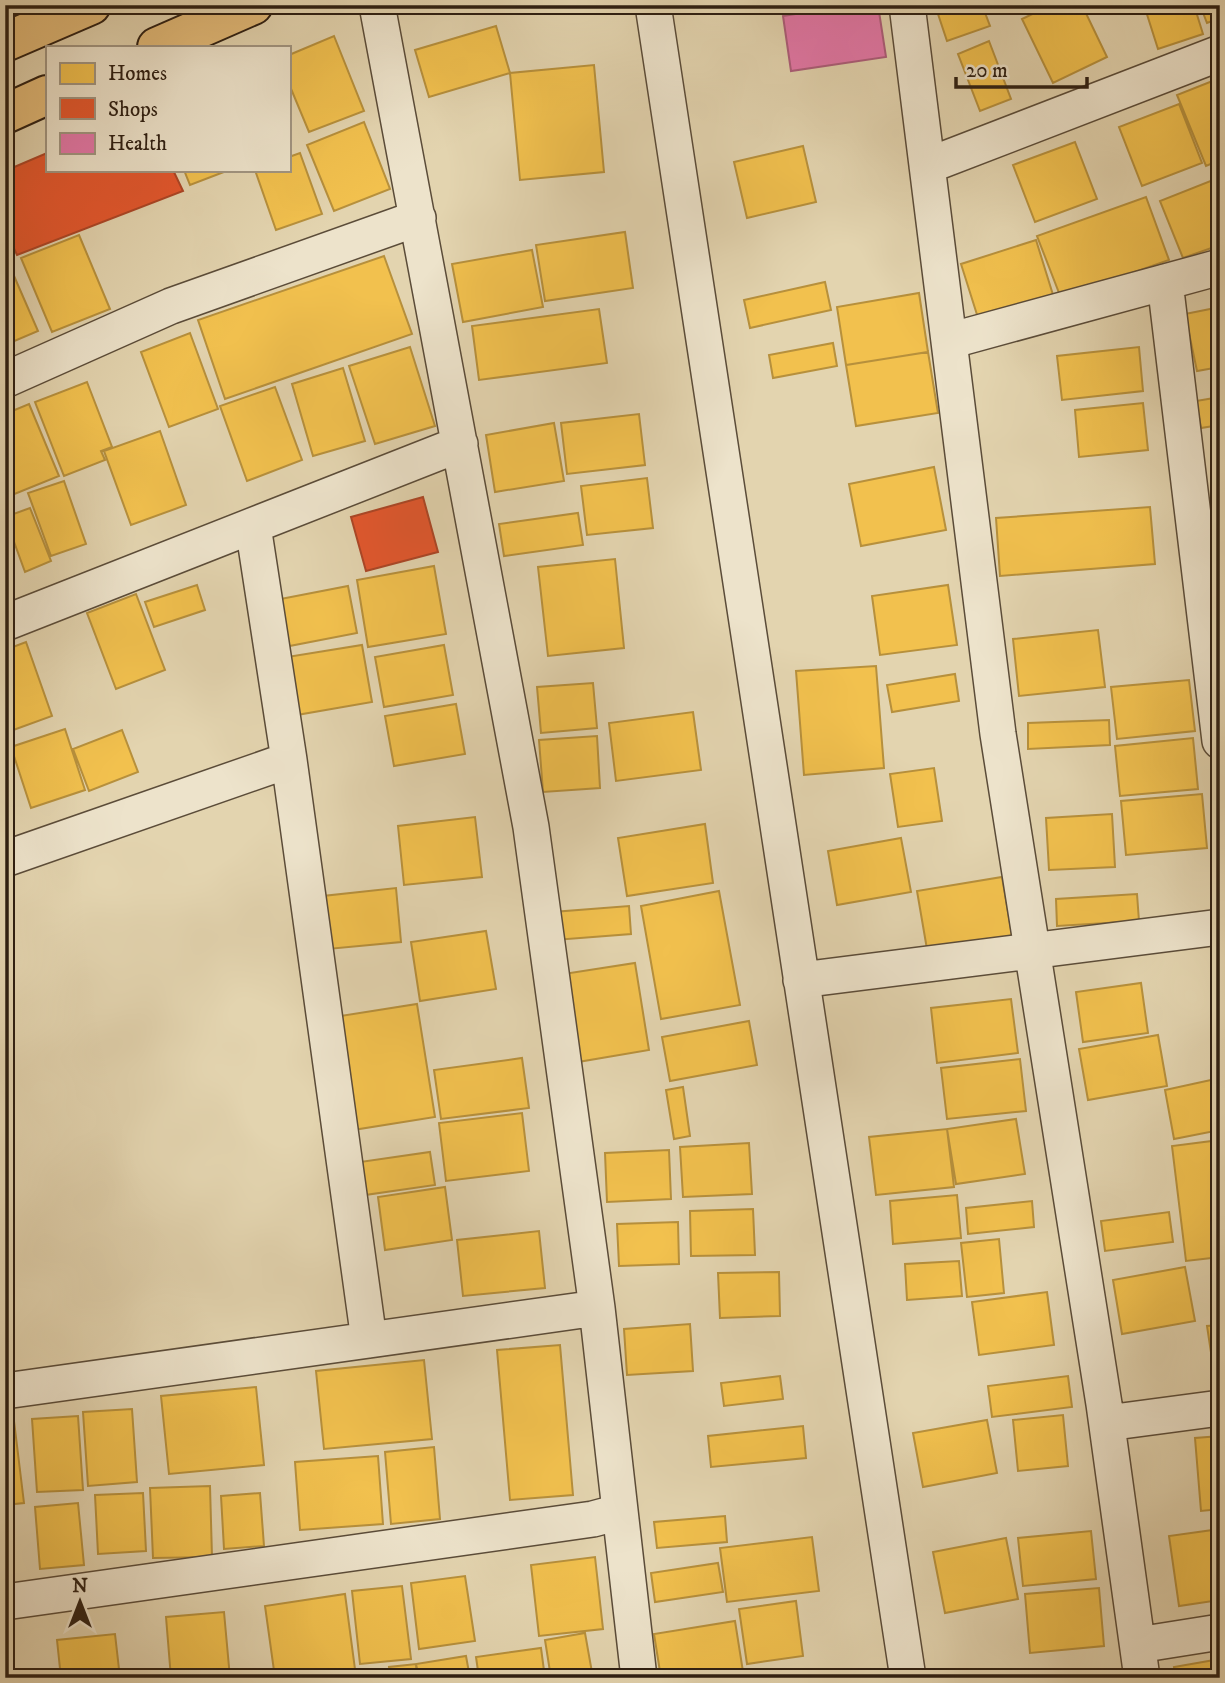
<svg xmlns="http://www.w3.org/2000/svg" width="1225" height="1683" font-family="'IM FELL DW Pica',serif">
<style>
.homes{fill:#f2c14e;stroke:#b7903c;stroke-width:2}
.shops{fill:#e4572e;stroke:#ad4626;stroke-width:2}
.health{fill:#e377a8;stroke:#ad5d7b;stroke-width:2}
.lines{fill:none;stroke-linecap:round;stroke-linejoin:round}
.street-casing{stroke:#5b4c39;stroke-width:38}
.primary-casing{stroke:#2e1f12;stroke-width:42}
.street{stroke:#ede3cb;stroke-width:35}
.primary{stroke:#e2ba78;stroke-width:38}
</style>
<rect width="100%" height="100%" fill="#e3d4af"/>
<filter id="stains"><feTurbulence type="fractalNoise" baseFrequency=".00286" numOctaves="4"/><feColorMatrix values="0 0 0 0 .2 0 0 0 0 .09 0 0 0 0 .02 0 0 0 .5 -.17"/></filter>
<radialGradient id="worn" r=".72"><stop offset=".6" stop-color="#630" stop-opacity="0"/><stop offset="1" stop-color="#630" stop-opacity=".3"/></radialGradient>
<path class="homes" d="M935,5H982L990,26L947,41Z
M1051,5H1082L1107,57L1053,83L1022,19Z
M1144,5H1194L1203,34L1158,49Z
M1200,5H1220V18L1207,23Z
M496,26L510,73L429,97L415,50Z
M334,36L364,111L309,132L289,84V55Z
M989,41L1011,99L980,111L958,54Z
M594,65L604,172L520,180L510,73Z
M1220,78V160L1206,166L1177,95Z
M1179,104L1202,163L1142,186L1119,127Z
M364,122L390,189L334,211L307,145Z
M1075,142L1097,199L1035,222L1013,165Z
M803,146L816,202L747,218L734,162Z
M300,153L322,214L276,230L255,170H289V157Z
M184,170H229L190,185Z
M1213,180L1220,198V245L1183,258L1160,201Z
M1146,197L1169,260L1061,298L1037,236Z
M625,232L633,288L545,301L536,245Z
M79,235L110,309L52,332L21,258Z
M1036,240L1054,298L979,321L961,264Z
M532,250L543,307L463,322L452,264Z
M384,256L412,334L225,399L198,320Z
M11,269L38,331L5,345V271Z
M825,282L831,310L750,328L744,300Z
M919,293L928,352L846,365L837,307Z
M1220,307V367L1197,371L1185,314Z
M599,309L607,363L479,380L472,326Z
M190,333L218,409L169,427L141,352Z
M833,343L837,366L773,378L769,355Z
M410,347L435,426L375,444L349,366Z
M1139,347L1143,391L1062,400L1057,356Z
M928,352L938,413L856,426L846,365Z
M343,368L365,441L313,456L292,384Z
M87,382L112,447L101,451L105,460L64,476L35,402Z
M275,387L302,460L247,481L220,406Z
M1220,397V425L1201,428L1196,401Z
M1143,403L1148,450L1079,457L1075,410Z
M29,404L59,476L7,497L5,414Z
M639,414L645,465L567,474L561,423Z
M554,423L564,481L495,492L486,435Z
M160,431L186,505L131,525L104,451Z
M934,467L946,530L861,546L849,484Z
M647,478L653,528L587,535L581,486Z
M64,481L86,544L51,556L28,493Z
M1150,507L1155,564L1000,576L996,518Z
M30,508L51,561L25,572L5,517Z
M578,513L583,545L504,556L499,524Z
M615,559L624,648L548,656L538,567Z
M434,566L446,634L368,647L357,580Z
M197,585L205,610L154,627L145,602Z
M948,585L957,645L880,655L872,596Z
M348,586L357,633L274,649L265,602Z
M136,594L165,670L116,689L87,613Z
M1098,630L1105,687L1019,696L1013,639Z
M26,642L52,716L5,733V650Z
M362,645L372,702L291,716L281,658Z
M444,645L453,695L384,707L375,657Z
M876,666L884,768L804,775L796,671Z
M955,674L959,701L892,712L887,685Z
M1189,680L1195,731L1117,739L1111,687Z
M593,683L597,728L541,733L537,687Z
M456,704L465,754L394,766L385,716Z
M693,712L701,770L616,781L609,723Z
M1109,720L1110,745L1028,749V723Z
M65,729L85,790L31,808L11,747Z
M122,730L138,772L89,791L73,749Z
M597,736L600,788L543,792L539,740Z
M1193,738L1198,789L1120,796L1115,746Z
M934,768L942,821L898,827L890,774Z
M1202,794L1207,848L1126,855L1121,801Z
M1112,814L1115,867L1049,870L1046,818Z
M475,817L482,877L404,885L398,826Z
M705,824L713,883L627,896L618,838Z
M901,838L911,892L837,905L828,851Z
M1002,877L1013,941L928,955L917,891Z
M396,888L401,942L328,949L323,896Z
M719,891L740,1005L661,1019L641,906Z
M1137,894L1139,921L1057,926L1056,899Z
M629,906L631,934L555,940L553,912Z
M486,931L496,989L420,1001L411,942Z
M635,963L649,1050L572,1063L557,975Z
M1141,983L1148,1033L1083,1042L1076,992Z
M1011,999L1018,1053L937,1063L931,1008Z
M417,1004L435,1117L353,1130L334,1017Z
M749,1021L757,1065L670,1081L662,1037Z
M1158,1035L1167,1086L1088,1100L1079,1049Z
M522,1058L529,1108L441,1119L434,1070Z
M1020,1059L1026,1111L947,1119L941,1068Z
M1220,1078V1130L1174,1139L1165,1090Z
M683,1087L690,1136L674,1139L666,1090Z
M522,1113L529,1171L446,1181L439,1123Z
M1016,1119L1025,1174L956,1184L947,1129Z
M947,1129L954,1187L876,1195L869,1137Z
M1220,1140V1257L1186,1261L1172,1146Z
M749,1143L752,1194L683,1197L680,1147Z
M669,1150L671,1199L607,1202L605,1153Z
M430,1152L435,1185L365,1195L360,1162Z
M445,1187L452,1240L385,1250L378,1197Z
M957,1195L961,1238L893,1244L890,1201Z
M1032,1201L1034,1227L968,1234L966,1208Z
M753,1209L755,1255L691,1256L690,1211Z
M1169,1212L1173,1242L1105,1251L1101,1221Z
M678,1222L679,1264L619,1266L617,1224Z
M539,1231L545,1288L463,1296L457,1240Z
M999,1239L1004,1293L967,1297L961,1243Z
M959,1261L962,1296L907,1300L905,1264Z
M1185,1267L1195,1321L1122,1334L1113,1280Z
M779,1272L780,1316L720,1318L718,1273Z
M1047,1292L1054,1345L979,1355L972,1302Z
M690,1324L693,1371L627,1375L624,1329Z
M1220,1325V1378L1215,1379L1207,1326Z
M560,1345L573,1495L510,1500L497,1350Z
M424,1360L432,1439L324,1449L316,1371Z
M780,1376L783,1399L724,1406L721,1383Z
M1068,1376L1072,1407L992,1417L988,1386Z
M256,1387L264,1465L169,1474L161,1396Z
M132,1409L137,1482L88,1486L83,1412Z
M1063,1415L1068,1466L1018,1471L1013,1420Z
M78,1416L83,1490L37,1492L32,1419Z
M987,1420L997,1473L923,1487L913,1433Z
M14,1421L24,1503L5,1505V1422Z
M803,1426L806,1458L711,1467L708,1436Z
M1220,1436V1509L1201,1511L1195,1438Z
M434,1447L440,1519L391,1524L385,1452Z
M378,1456L383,1524L300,1530L295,1462Z
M210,1486L212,1557L153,1558L150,1488Z
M143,1493L146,1551L98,1554L95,1495Z
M260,1493L264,1546L224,1549L221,1496Z
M78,1503L84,1565L40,1569L35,1507Z
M725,1516L727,1542L657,1548L654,1522Z
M1220,1529V1600L1179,1606L1169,1536Z
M1091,1531L1096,1579L1023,1586L1018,1538Z
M812,1537L819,1591L727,1602L720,1548Z
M1006,1538L1018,1599L945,1613L933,1552Z
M595,1557L603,1629L539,1636L531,1565Z
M718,1563L723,1592L655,1602L651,1573Z
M465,1576L475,1641L419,1649L411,1583Z
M402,1586L411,1659L360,1664L352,1591Z
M1099,1588L1104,1646L1030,1653L1025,1594Z
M345,1594L355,1669L275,1678L265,1606Z
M796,1601L803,1656L747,1664L739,1609Z
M224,1612L230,1678H171L166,1617Z
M735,1621L744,1678H661L654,1634Z
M585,1633L593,1678H551L545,1640Z
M115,1634L120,1678H61L57,1640Z
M541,1648L545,1678H479L476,1657Z
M466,1656L470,1678H419L416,1664Z
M1220,1659V1678H1176L1174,1667Z
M416,1664L417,1678H390L389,1667Z"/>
<path class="shops" d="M47,153V170H173L183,191L17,255L5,229V171Z
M423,497L438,552L366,571L351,517Z"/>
<path class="health" d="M852,5H878L886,57L791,71L783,16Z"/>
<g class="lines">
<g class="street-casing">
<path id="street" d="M653,5L908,1678
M907,5L998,734L1104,1404L1142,1678
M927,166L1220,53
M1165,282L1220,741
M949,341L1220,267
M5,380L171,306L418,218
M5,623L460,444
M289,760L369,1340
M5,859L289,760L253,526
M801,980L1220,927
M597,1308L639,1678
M5,1391L597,1308L531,827L377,5
M1107,1423L1220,1408
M5,1602L593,1519L619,1512
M1138,1645L1220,1632"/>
</g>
<g class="primary-casing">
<path id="primary" d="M5,42L91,5
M157,47L253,5
M5,114L47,95"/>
</g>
<use href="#street" class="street"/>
<use href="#primary" class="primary"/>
</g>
<rect width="1225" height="1683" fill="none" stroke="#e3d4af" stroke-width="28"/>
<rect x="7" y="7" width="1211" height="1669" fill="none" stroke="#2e1f12" stroke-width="3.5"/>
<rect x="14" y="14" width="1197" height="1655" fill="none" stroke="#2e1f12" stroke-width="2"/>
<rect x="46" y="46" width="245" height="126" fill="#ede3cb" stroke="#a19581" stroke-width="2"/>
<rect x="60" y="63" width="35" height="21" fill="#f2c14e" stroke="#a19581" stroke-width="2"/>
<text x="108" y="80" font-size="21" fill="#2e1f12">Homes</text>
<rect x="60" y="98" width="35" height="21" fill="#e4572e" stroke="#a19581" stroke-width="2"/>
<text x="108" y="116" font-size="21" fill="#2e1f12">Shops</text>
<rect x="60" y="133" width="35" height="21" fill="#e377a8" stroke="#a19581" stroke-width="2"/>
<text x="108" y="150" font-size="21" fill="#2e1f12">Health</text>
<g transform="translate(80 1602)" stroke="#ede3cb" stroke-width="5" paint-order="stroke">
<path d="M0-5L12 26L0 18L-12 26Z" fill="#2e1f12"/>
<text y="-10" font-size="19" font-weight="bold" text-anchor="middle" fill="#2e1f12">N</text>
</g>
<path d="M956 77v10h131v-10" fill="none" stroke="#2e1f12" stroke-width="3.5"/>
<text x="966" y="77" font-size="21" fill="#2e1f12" stroke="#ede3cb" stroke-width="5" paint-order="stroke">20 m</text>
<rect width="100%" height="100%" filter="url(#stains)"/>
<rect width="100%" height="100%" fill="url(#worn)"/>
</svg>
